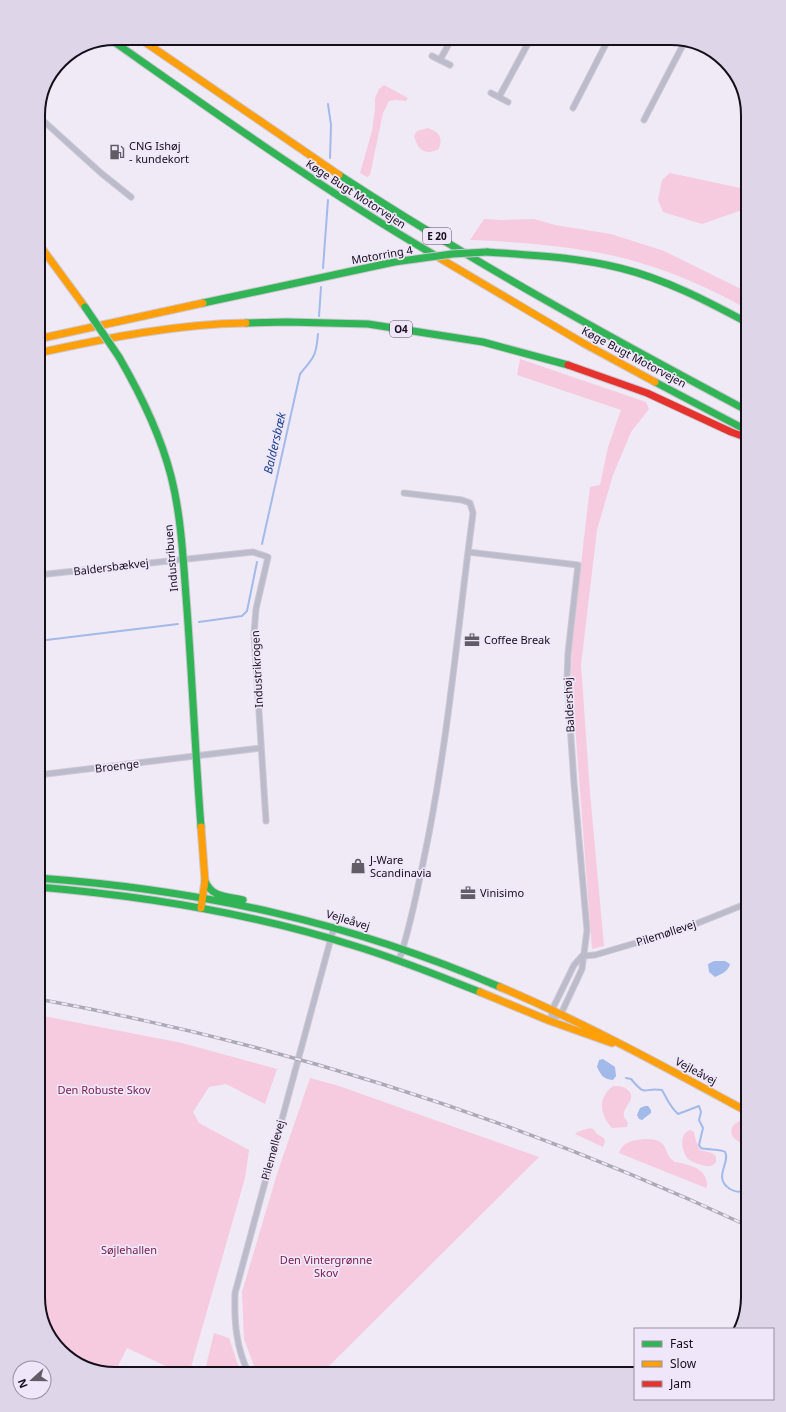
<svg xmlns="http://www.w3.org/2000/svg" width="786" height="1412" font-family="'Noto Sans',sans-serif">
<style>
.green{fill:#f6cadf}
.water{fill:#a2bae9}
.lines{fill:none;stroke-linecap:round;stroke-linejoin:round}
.stream{stroke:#a2bae9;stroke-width:2}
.street-casing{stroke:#cdc8d2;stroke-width:7}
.fast-casing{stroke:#cdc8d2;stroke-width:9}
.slow-casing{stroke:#cdc8d2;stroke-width:9}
.jam-casing{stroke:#cdc8d2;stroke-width:9}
.street{stroke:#bbc;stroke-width:5}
.fast{stroke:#30b455;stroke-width:7}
.slow{stroke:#ff9f0a;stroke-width:7}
.jam{stroke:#e5322d;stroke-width:7}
.rail-casing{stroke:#aba9b5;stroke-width:3.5}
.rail{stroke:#f0e6fa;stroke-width:2;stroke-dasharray:6;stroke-linecap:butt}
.fast-bridge-casing{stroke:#cdc8d2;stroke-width:9;stroke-linecap:butt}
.fast-bridge{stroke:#30b455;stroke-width:7}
.labels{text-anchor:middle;stroke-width:3.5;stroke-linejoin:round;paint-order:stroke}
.shield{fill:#f0e6fa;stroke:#57505d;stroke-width:1}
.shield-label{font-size:10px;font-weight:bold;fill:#150f1a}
.poi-label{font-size:11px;fill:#150f1a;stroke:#f0e6fa;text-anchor:start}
.street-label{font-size:11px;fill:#150f1a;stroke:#f0e6fa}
.park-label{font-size:11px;fill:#79204b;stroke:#f0e6fa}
.water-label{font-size:12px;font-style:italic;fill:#1a458e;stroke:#f0e6fa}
.rim{fill:none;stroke:#150f1a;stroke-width:2}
</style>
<rect width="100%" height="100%" fill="#f0eaf6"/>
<path class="green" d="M384,85L408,98L406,101L396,100L389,101L383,113L370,175L367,177L360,173L372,131L375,109V98L379,89Z
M428,128C439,132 443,137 439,149C425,156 418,150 414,136L417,131Z
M670,173L745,189L748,193L745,209L702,224L663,212L658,200L662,180Z
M484,219L502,220L534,219L555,225L611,234L664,251L739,288L748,297L745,308C708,287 668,270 627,259C576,246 522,242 470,240Z
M520,359L646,402L649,409L631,432L613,475L597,530L581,665L590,793L604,946L592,949L571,672L572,641L590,487L600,485L608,447L621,410L517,375Z
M38,1015L182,1043L277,1069L265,1104L226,1084L209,1087L193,1112L199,1123L249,1150L245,1178L189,1374H183L127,1348L114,1374H110L72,1361L44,1327L38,1297Z
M310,1078L339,1086L539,1157L321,1374H257L244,1339L242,1292L277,1174Z
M613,1086C618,1086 624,1086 628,1090C638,1100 621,1107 624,1117C625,1119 627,1121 628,1123L627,1127L612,1128C600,1115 597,1098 613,1086Z
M745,1119H748V1139L739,1142C725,1133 732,1122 745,1119Z
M590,1128L593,1129L597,1134L604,1138L605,1141L603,1147L575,1134L577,1132Z
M690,1130L694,1132L696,1141L700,1150L712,1153L716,1156V1162C714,1164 713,1165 710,1166C705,1167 691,1162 687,1158C681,1149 679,1134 690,1130Z
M645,1139C672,1139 661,1153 675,1162C676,1162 680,1163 681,1163C692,1166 702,1168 706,1179C707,1183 708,1185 706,1188L619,1153C623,1141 634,1140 645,1139Z
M748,1191V1207L740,1203V1199Z
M214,1333L229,1338L241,1374H204Z"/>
<path class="water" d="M714,961H725L730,964C728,972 721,974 715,977L709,972L708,964Z
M603,1059L615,1067L616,1076L613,1080C603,1079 601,1075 597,1067L599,1060Z
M645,1106H648L651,1110V1113L642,1120L639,1119L637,1115L640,1108Z"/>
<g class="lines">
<path class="stream" d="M331,39L332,38
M328,104L331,125L330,158
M323,268L328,200
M319,316L321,287
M262,544L300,374C314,357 316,357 318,334
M199,622L242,616L247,611L257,562
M38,641L178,624
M626,1078L631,1079C647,1098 642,1087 662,1090C667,1099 670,1107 678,1114L699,1106L701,1112L699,1120L703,1128L699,1145L701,1148C706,1150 723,1149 725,1152C731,1162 712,1178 730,1189C737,1193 741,1192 748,1189"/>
<g class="street-casing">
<path id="street" d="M432,56L450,65
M440,60L452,38
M491,93L508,102
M499,97L531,38
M573,108L609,38
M38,116L101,173L131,197
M644,120L685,41
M404,493L462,500L470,503L473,513L468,552
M38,575L253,552L268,557L256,609L254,634L266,821
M38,775L261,748
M583,956L595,955L683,929L748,903
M399,960C410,929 416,895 423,863C445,760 455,656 468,552L578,565L568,653L567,679L574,783L587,930L582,969L561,1014L551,1020
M551,1020L552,1010L574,965L582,956
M249,1374C236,1348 234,1321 235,1293L334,927"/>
</g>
<g class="fast-casing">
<path id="fast" d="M110,39C217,114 323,190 436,256
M339,175C471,261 609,337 748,411
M487,252C531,255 576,257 620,268C665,279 707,301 748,323
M203,303L394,262
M246,323L287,322L368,324L483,342L568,365
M119,357C141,395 160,433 171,476C181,515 183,557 186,596C192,673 195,750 201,827
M655,382L748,431
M38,878C202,890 349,922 500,987
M205,881C212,898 227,896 243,900
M38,887C145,896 252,913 355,946C398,959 439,976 480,992"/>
</g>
<g class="slow-casing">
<path id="slow" d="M139,38L339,175
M38,243L85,307
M436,256L583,343L655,382
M38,339L203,303
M38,353C107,338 176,324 246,323
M201,908L205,881L201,827
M500,987C585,1023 667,1068 748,1112
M480,992L550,1021L612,1043"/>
</g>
<g class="jam-casing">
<path id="jam" d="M568,365L647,393L731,432L748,438"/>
</g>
<use href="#street" class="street"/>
<use href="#fast" class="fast"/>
<use href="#slow" class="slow"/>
<use href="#jam" class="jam"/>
<g class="rail-casing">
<path id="rail" d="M38,999C284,1044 522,1121 748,1226"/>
</g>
<use href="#rail" class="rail"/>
<g class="fast-bridge-casing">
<path id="fast-bridge" d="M394,262L452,254L487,252
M85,307L119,357"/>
</g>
<use href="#fast-bridge" class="fast-bridge"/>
</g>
<defs>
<g id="fuel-bare" transform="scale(1.2)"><path d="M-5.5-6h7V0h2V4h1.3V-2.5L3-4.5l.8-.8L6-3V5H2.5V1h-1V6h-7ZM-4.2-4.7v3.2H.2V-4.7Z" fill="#625c67" stroke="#f0e6fa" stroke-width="2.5" paint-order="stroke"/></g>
<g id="office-bare" transform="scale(1.2)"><path d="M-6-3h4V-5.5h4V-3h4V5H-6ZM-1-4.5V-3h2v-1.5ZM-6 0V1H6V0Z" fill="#625c67" stroke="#f0e6fa" stroke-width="2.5" paint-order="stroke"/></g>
<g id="shop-bare" transform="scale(1.2)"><path d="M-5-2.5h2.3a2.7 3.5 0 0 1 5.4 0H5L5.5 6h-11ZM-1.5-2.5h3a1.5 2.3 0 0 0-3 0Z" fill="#625c67" stroke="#f0e6fa" stroke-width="2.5" paint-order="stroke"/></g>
</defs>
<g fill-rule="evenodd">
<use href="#fuel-bare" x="117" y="152"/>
<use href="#office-bare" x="472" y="640"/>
<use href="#shop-bare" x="358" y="866"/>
<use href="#office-bare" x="468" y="893"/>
</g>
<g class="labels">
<g class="shield">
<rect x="423" y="228" width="28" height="16" rx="3"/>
<rect x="390" y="321" width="22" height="16" rx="3"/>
</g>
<g class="shield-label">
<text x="437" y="240">E 20</text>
<text x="401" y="333">O4</text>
</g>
<g class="poi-label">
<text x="129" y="150">CNG Ishøj<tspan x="129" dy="13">- kundekort</tspan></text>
<text x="484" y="644">Coffee Break</text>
<text x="370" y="864">J-Ware<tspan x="370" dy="13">Scandinavia</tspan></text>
<text x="480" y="897">Vinisimo</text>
</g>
<g class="street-label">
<text transform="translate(356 194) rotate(33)" y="4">Køge Bugt Motorvejen</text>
<text transform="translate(382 255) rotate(-10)" y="4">Motorring 4</text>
<text transform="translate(634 357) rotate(28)" y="4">Køge Bugt Motorvejen</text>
<text transform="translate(171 558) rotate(-95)" y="4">Industribuen</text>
<text transform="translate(111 567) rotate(-7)" y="4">Baldersbækvej</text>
<text transform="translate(257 669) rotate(-93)" y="4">Industrikrogen</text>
<text transform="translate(569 705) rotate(-93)" y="4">Baldershøj</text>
<text transform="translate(117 766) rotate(-7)" y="4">Broenge</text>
<text transform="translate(348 920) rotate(17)" y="4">Vejleåvej</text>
<text transform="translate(666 933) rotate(-18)" y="4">Pilemøllevej</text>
<text transform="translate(696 1071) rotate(28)" y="4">Vejleåvej</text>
<text transform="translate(273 1150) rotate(-75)" y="4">Pilemøllevej</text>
</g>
<g class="park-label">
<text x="104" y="1094">Den Robuste Skov</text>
<text x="129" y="1254">Søjlehallen</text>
<text x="326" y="1264">Den Vintergrønne<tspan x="326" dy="13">Skov</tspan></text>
</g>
<g class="water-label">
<text transform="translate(275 443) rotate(-77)" y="4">Baldersbæk</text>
</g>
</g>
<path d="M0 0H786V1412H0ZM115 45H671A70 70 0 0 1 741 115V1297A70 70 0 0 1 671 1367H115A70 70 0 0 1 45 1297V115A70 70 0 0 1 115 45Z" fill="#ded5e8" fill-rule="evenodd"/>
<path class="rim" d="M115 45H671A70 70 0 0 1 741 115V1297A70 70 0 0 1 671 1367H115A70 70 0 0 1 45 1297V115A70 70 0 0 1 115 45Z"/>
<rect x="634" y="1328" width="140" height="72" fill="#f0e6fa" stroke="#9890a0"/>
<rect x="642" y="1341" width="20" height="6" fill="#30b455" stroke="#9890a0"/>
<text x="670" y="1348" font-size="12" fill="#150f1a">Fast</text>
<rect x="642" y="1361" width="20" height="6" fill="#ff9f0a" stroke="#9890a0"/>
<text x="670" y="1368" font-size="12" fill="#150f1a">Slow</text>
<rect x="642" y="1381" width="20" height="6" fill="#e5322d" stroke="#9890a0"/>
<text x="670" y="1388" font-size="12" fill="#150f1a">Jam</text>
<g transform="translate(32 1380) rotate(249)"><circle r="19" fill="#f0e6fa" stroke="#9890a0"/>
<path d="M0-3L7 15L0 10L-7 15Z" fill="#625c67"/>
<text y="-6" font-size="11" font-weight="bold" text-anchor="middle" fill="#150f1a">N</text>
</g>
</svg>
